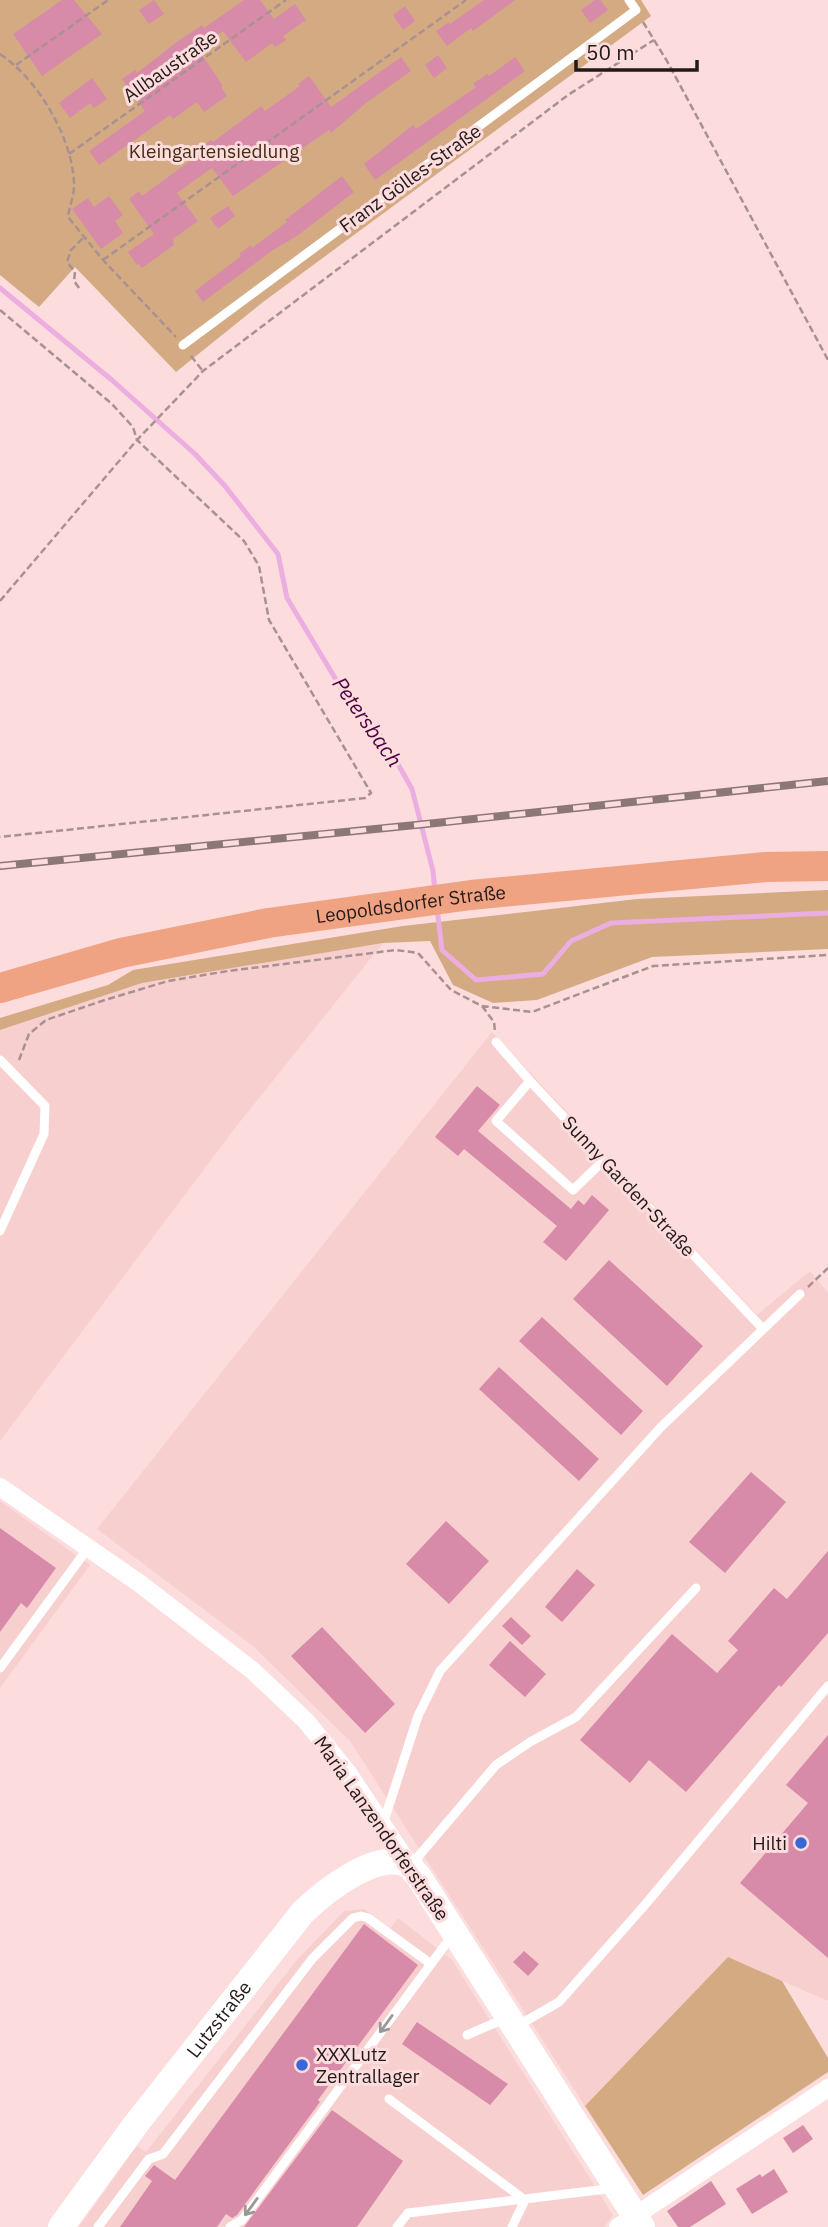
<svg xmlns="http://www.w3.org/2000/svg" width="828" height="2227" font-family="'IBM Plex Sans',sans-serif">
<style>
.built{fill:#f8cfcf}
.green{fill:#d4aa83}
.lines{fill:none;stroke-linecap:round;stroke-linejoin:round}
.stream{stroke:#ecade1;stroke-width:5}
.building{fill:#d78ba8}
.path{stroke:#a99191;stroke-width:2.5;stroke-dasharray:7 3.5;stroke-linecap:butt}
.lane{stroke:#fff;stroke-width:9}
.street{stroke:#fff;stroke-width:18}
.secondary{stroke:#fff;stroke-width:26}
.primary{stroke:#f0a382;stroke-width:30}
.rail-casing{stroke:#8c7777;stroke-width:8}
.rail{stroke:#fcdcdc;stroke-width:5;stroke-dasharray:16;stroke-linecap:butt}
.oneway{stroke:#9c9898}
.poi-dot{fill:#3867d7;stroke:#fcdcdc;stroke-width:2.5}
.labels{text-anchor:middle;stroke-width:6;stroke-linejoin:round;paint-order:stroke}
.street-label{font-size:19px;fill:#241919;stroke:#fcdcdc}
.park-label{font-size:19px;fill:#452d14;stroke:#fcdcdc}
.poi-label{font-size:19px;fill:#241919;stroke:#fcdcdc;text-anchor:end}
.water-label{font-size:21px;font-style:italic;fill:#4a0043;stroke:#fcdcdc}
</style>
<rect width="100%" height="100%" fill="#fcdcdc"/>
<path class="built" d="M383,943L235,1128L0,1441V1030L142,983Z
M492,1032L757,1315L810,1271L828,1293V2001L728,1957L585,2106L350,1741L254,1647L97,1529Z
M0,1501L90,1565L0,1688Z
M364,1909L390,1929L398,1918L452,1960L613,2215L604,2227H79L137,2146L146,2152L296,1961L344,1911Z"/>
<path class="green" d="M0,0H641L651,16L263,302L176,372L75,267L39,307L0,275Z
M828,890V949L652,957L537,1000L493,1003L453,985L430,941L383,943L142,983L0,1030V1018L108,985L133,970L403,926L637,899Z
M728,1957L782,1981L828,2058V2072L643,2195L585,2106Z"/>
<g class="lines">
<path class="stream" d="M0,288L113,381L195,454L225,486L278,554L287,598L344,693L385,741L412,789L433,871L435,892
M437,908L442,950L476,980L543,974L571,941L611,923L828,913"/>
</g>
<path class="building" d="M62,0H74L102,34L42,76L13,34Z
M154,0L164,14L149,24L139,10Z
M244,0H260L274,19L295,4L306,20L283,36L286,40L275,47L272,43L246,62L223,31L198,49L223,86L221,87L227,96L204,112L197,102L173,119L170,115L99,165L89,151L145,111L122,79L135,70L137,73L178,41L202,25L204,28Z
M484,0H515L473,31L471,28L447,46L436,31L449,22L450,24Z
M595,0H600L608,10L590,23L581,10Z
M405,6L415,21L403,30L393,15Z
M438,55L447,68L434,78L425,65Z
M401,57L411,71L366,103L331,133L329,130L233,196L212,168L177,193L198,221L173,239L174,245L142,268L139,264L137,265L128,252L154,234L129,199L139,191L142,196L201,153L199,149L211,140L213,142L261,106L265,111L300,86L298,84L309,76L331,107Z
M515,57L525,71L375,180L364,164L413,125L416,129L476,87L473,84L487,74L489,76Z
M92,78L107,99L94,108L90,103L70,118L59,103Z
M342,176L354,192L297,236L273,250L203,302L195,291L241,256L239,254L251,245L252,248L287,222L285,220Z
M109,196L123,215L115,221L123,233L101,249L72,209L88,198L94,207Z
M228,206L235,216L218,229L210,218Z
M477,1086L500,1105L478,1131L571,1209L578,1200L584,1205L592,1195L609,1210L566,1261L543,1242L557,1226L464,1149L458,1156L435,1137Z
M609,1260L703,1346L667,1386L573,1299Z
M542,1317L643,1411L621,1435L519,1341Z
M499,1367L599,1459L579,1481L479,1389Z
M751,1472L786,1502L725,1573L689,1542Z
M446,1521L489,1561L449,1604L406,1564Z
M0,1528L56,1568L27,1608L21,1603L0,1632Z
M828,1551V1633L781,1687L779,1685L686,1792L649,1760L630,1783L580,1740L672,1634L717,1673L738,1650L728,1641L774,1588L787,1599Z
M577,1569L595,1585L562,1622L545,1607Z
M511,1617L531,1636L522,1645L502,1626Z
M322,1627L395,1704L365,1733L291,1656Z
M510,1641L546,1674L525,1697L489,1665Z
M828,1735V1958L740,1883L808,1803L786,1785Z
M364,1924L418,1965L318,2100L320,2102L237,2215L232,2218L226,2214L217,2227H120L152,2181L145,2176L154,2165L175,2180Z
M524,1951L539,1964L528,1976L513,1962Z
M417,2022L508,2084L490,2105L402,2044Z
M332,2110L403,2161L357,2227H244Z
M803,2125L813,2139L793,2153L783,2138Z
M774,2169L788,2192L752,2214L736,2189L760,2174L762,2177Z
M711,2181L726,2204L690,2227H678L667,2211Z"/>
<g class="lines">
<path class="path" d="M643,22L667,61L828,360
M0,54C38,79 74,140 74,186C74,197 69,207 68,217L103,260L176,337
M16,65L108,0
M69,154L286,0
M103,260L466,0
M79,288L74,281L75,272L67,262L71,250L83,238
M0,310L112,404L133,427L137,440L244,541L259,566L269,620L371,793L365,798L0,837
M191,356L202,370
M0,601L137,440L203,371L568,95L654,40
M482,1006L494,1022L495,1031
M19,1060L29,1034L46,1020L105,1000L168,981L228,971L396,950L418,953L451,990L482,1006L532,1012L653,966L828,955
M808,1287L828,1268"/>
<path class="lane" d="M183,345L636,10L629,0
M496,1042L530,1081L763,1329
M0,1060L45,1106L44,1134L0,1231
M530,1081L496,1121L573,1190L604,1160
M0,1668L88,1548
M383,1824L418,1716L440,1671L661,1427L800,1294
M411,1865L496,1765L530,1742L576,1717L696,1588
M517,2026L559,2002L644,1906L828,1686
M467,2035L504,2019
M389,2099L525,2200L512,2227
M98,2227L149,2159L163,2154L312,1959L353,1918L361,1916L368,1918L431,1964
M230,2227L242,2220L445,1945L456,1937
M397,2227L408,2213L615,2188"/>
<path class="street" d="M0,1487L139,1583L252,1670L306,1721L348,1773L410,1866
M618,2227L828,2088"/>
<path class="secondary" id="s1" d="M61,2227L136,2124L303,1912C324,1892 377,1849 408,1865C412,1868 416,1874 419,1877L642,2227"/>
<path class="primary" id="s2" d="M0,988L121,953L268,923L471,895L766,867L828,866"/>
<g class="rail-casing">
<path id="rail" d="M0,866L436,823L828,781"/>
</g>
<use href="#rail" class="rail"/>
</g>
<defs><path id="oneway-shaft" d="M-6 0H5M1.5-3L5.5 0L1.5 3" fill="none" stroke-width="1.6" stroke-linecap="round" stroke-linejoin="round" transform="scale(1.75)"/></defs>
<g class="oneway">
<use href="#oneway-shaft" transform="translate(386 2024) rotate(126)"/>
<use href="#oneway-shaft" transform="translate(251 2207) rotate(126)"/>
</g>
<g class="poi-dot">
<circle cx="801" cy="1843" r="7"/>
<circle cx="302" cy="2065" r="7"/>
</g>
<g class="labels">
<g class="street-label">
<text transform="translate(170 66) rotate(-35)" y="7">Allbaustraße</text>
<text transform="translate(410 178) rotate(-36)" y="7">Franz Gölles-Straße</text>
<text dy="7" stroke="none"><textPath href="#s2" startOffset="420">Leopoldsdorfer Straße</textPath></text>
<text transform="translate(629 1186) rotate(47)" y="7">Sunny Garden-Straße</text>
<text transform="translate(382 1828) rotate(55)" y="7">Maria Lanzendorferstraße</text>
<text dy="7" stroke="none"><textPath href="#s1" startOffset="261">Lutzstraße</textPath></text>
</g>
<g class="park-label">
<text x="214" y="158">Kleingartensiedlung</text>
</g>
<g class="poi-label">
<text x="787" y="1850">Hilti</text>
<text x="316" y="2061" text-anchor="start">XXXLutz<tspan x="316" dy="22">Zentrallager</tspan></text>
</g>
<g class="water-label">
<text transform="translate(367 722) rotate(55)" y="7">Petersbach</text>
</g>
</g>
<path d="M576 60v10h121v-10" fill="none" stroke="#241919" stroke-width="3.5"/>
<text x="586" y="60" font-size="21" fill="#241919" stroke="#fcdcdc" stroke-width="5" paint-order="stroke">50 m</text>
</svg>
